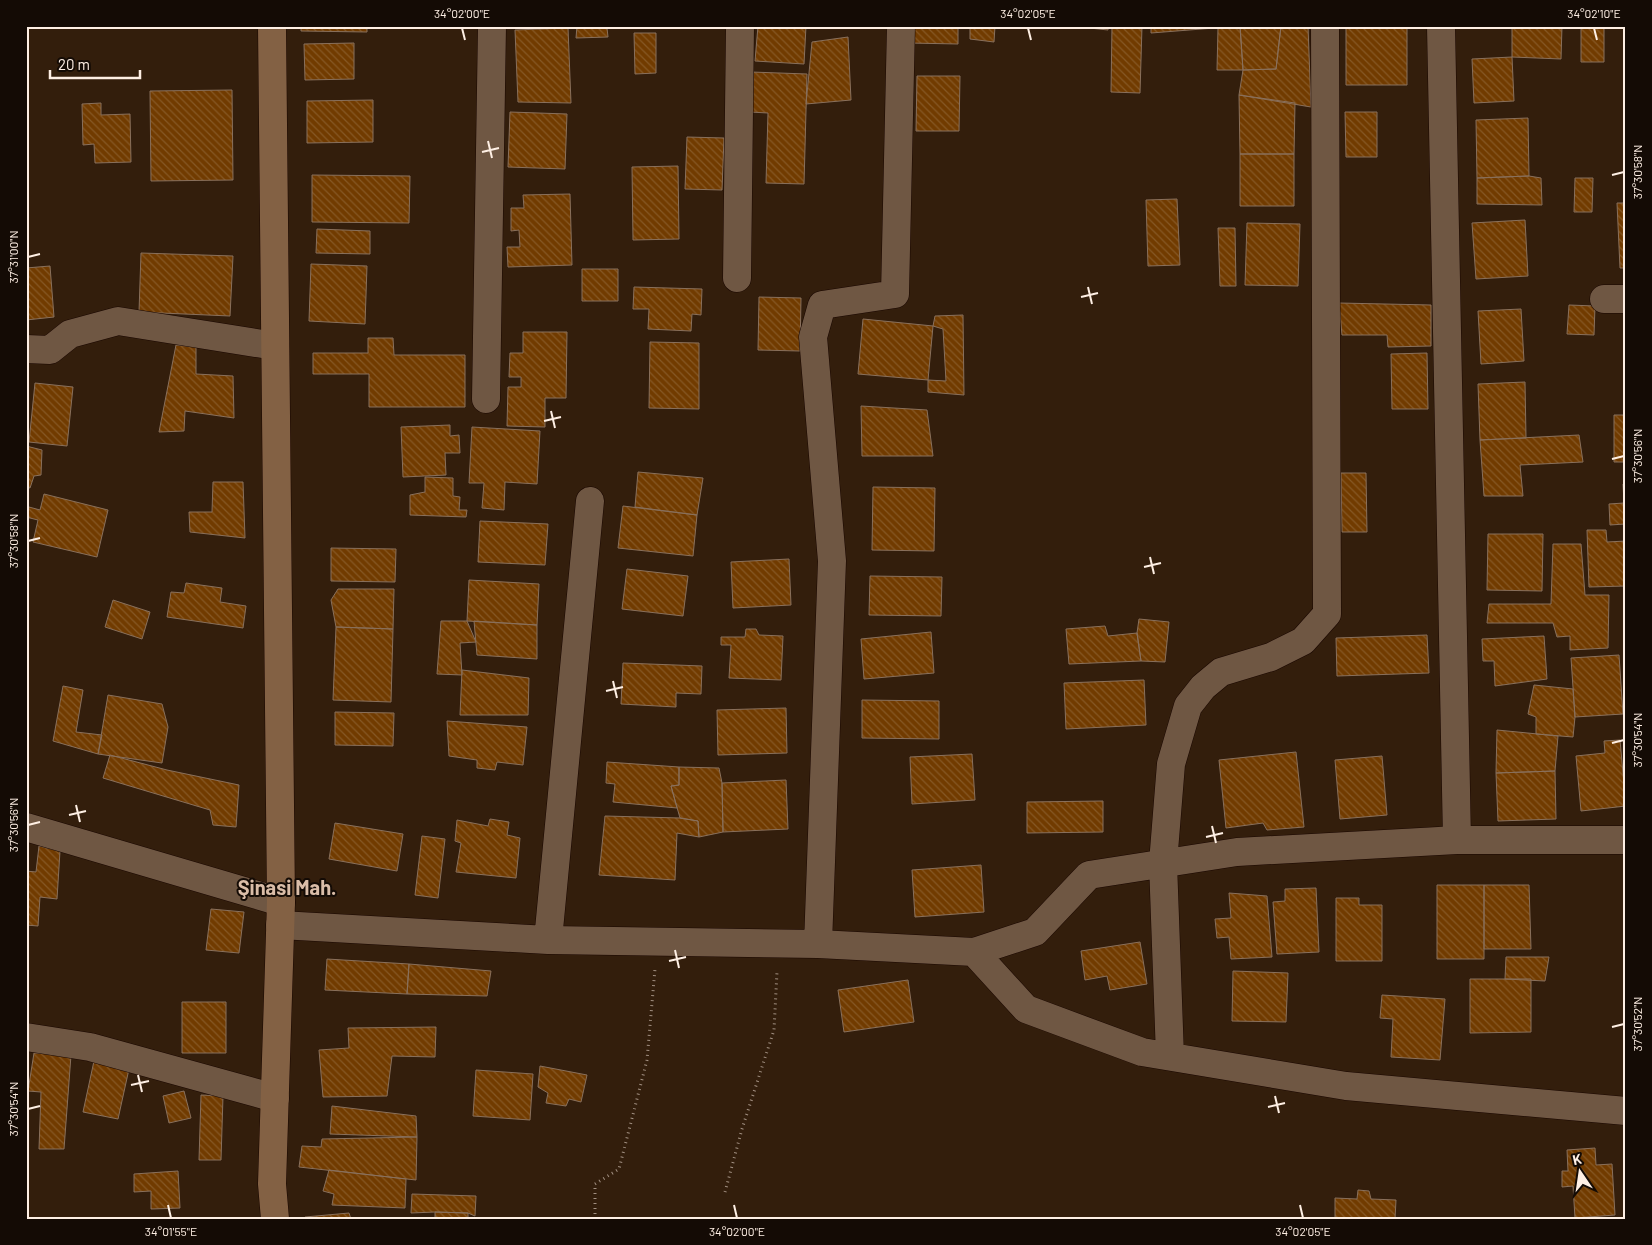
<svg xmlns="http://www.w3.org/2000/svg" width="1652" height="1245" font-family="Barlow,sans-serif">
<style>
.building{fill:url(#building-back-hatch);stroke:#89705c}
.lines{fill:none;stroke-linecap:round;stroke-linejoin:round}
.street-casing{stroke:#1a0700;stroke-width:29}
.secondary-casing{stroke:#1a0700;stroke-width:29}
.path{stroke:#a29082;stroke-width:3;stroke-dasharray:1 4;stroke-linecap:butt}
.street{stroke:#6f5743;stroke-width:28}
.secondary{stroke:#836144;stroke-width:28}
.ticks{fill:none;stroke:#feefe4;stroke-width:2}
.labels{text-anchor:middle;stroke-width:4;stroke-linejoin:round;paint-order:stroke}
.district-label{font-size:20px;font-weight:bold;fill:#dabda8;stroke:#140b05}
.neatline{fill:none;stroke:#feefe4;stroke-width:2}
.ticks-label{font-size:12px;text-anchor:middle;fill:#feefe4}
</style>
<defs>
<pattern id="building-back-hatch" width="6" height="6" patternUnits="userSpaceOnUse" patternTransform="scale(1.25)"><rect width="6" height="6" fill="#713b00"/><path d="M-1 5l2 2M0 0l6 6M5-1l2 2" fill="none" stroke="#865825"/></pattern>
</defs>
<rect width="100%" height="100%" fill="#331e0c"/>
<path class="building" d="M301,26H367V32L301,31Z
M577,26H625L607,28L608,37L576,38Z
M758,26H806L804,64L755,61Z
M910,26H958V44L909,43Z
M970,26H995L994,42L970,39Z
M1071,26H1108V30Z
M1112,26H1142L1140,93L1111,92Z
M1151,26H1240L1151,33Z
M1240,26L1243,70H1217L1218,28Z
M1240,26H1281L1276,69L1243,70Z
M1281,26H1308L1311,107L1239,95L1243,70L1276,69Z
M1346,26H1407V85H1346Z
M1512,26H1562L1561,59L1512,57Z
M1581,26H1604V62H1581Z
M568,28L571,103L518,102L515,30Z
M634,33H656V73L635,74Z
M848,37L851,100L806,104L812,42Z
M354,43V79L305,80L304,44Z
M1512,57L1514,101L1474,103L1472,59Z
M751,72L807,74L804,184L766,183L768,113L750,112Z
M917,76H960L959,131H916Z
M232,90L233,180L151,181L150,91Z
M1239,95L1295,103L1294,154H1240Z
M373,100V142L307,143V101Z
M101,103V115L130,114L131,162L95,163L94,144L83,145L82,104Z
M510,112L567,114L565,169L508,167Z
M1345,112H1377V157H1346Z
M1528,118L1529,176L1477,178L1476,120Z
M687,137L724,138L722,190L685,189Z
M1240,154H1294V206H1240Z
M678,166L679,239L633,240L632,167Z
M312,175L410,176L409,223L312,222Z
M1529,176L1541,178L1542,205L1477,204V178Z
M1575,178H1593L1592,212H1574Z
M570,194L572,265L508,267L507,247H520L519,230L511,231V208H524L523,195Z
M1177,199L1180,265L1148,266L1146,200Z
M1617,203H1626V268H1620Z
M1525,220L1528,276L1476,279L1472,223Z
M1247,223L1300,224L1298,286L1245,285Z
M1218,228H1235L1236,286H1220Z
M317,229L370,231V254L316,253Z
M141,253L233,256L230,316L139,312Z
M311,264L367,266L365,324L309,321Z
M50,266L54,317L26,320V268Z
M582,269H618V301H582Z
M634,287L702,289L701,315L692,314L691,331L648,329L649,309H633Z
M759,297L801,298L800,351L758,350Z
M1339,303L1431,305V346L1388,347L1387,335H1342Z
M1569,305L1595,306L1594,335L1567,334Z
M1521,309L1524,361L1481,364L1478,311Z
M963,315L964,395L928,392V380L946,381L943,329L933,326L935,316Z
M863,319L933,326L928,380L858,374Z
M523,332H567L566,398H545V427L507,426L508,387H521V377H509L510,353H523Z
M368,338H393L394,355H465V407H369V374H313V353H368Z
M650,342L699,343V409L649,408Z
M176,345L196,347V374L233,376L234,418L185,411L184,431L159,432Z
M1427,353L1428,409H1392L1391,354Z
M1525,382L1526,438L1480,440L1478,384Z
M35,383L73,387L67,446L29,442Z
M861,406L927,410L933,456H862Z
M1614,415H1626V462H1614Z
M450,425V436L459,435L460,453H445L446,475L403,477L401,427Z
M472,427L540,431L537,484L505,482L504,510L482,508L484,483H469Z
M1579,435L1583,462L1520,465L1523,496H1484L1480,440Z
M26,446L42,450L41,475L34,476L30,488L26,487Z
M638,472L703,478L697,515L635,507Z
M1341,473H1366L1367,532H1342Z
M425,477L453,478V496L460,497L459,510H467L466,517L410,515V495L425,492Z
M213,482H243L245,538L190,532L189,512H212Z
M1623,484H1626V535L1625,524L1610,525L1609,504L1624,503Z
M873,487L935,488L934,551L872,550Z
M44,494L108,510L97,557L33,542L38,520L26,517L29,507L40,510Z
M623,506L697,515L693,556L618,548Z
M480,521L548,524L545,565L478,562Z
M1587,530H1606L1607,542L1626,541V586L1589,587Z
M1488,534H1543L1542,591L1487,590Z
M1553,544H1581L1585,595H1609L1608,648L1570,650V636L1557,637L1553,623H1487L1489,604H1551Z
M331,548L396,549L395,582L331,581Z
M789,559L791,605L733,608L731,562Z
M627,569L688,576L683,616L622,609Z
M870,576L942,577L941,616L869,615Z
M469,580L539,584L537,625L467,621Z
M186,583L222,588L220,602L246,606L243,628L167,617L171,592L184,593Z
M338,589H394L393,629L336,627L331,600Z
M113,600L150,612L142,639L105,627Z
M1139,619L1169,622L1165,662L1141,661L1137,633Z
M441,621H467L476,642L460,643L462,675L437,674Z
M474,621L537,625V659L477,655Z
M1105,626L1108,636L1137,633L1141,661L1069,664L1066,629Z
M336,627L393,629L391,702L333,700Z
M746,629H756L759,635L783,636L781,680L729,678L731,645H721V637H745Z
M931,632L934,673L864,679L861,639Z
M1427,635L1429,673L1337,676L1336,638Z
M1544,636L1547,679L1495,686L1494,661H1483L1482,639Z
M1619,655L1623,714L1575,717L1571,658Z
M623,663L702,666L701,694L676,693V707L621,704Z
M462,670L529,678L528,715H460Z
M1144,680L1146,725L1066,729L1064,683Z
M1534,685L1573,689L1575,717L1573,737L1536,734V717L1528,714Z
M63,686L83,690L76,732L102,735L98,754L53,741Z
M108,695L162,704L168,727L162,763L98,754Z
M862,700L939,701V739L862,738Z
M786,708L787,753L718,755L717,710Z
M335,712L394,713L393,746L335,745Z
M447,721L527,727L523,765L497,762L495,770L477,768V760L449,756Z
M1497,730L1558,736L1555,771L1496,773Z
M1620,740L1626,806L1581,811L1576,756L1605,753L1604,741Z
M1296,752L1304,827L1267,830L1263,823L1226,828L1219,760Z
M972,754L975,800L912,804L910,757Z
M110,755L167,770L239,785L236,827L213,825L210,810L103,778Z
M1382,756L1387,815L1340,819L1335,760Z
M607,762L679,767V785L671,786L677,808L613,802L615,784L606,783Z
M679,767L719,768L722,783L723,832L699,837L698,821L680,818L671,786L679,785Z
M1555,771L1556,819L1498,821L1496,773Z
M786,780L788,829L723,832L722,783Z
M1103,801V832L1027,833V802Z
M605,816L680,818L698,821L699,837L677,833L675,880L599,875Z
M490,819L509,822L507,835L520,838L516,878L456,872L461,843L455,841L457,820L488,826Z
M335,823L403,834L397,871L329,859Z
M422,836L445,839L438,898L415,895Z
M39,846L60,851L57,899L40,897L38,926L26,925V871L36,872Z
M981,865L984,912L915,917L912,870Z
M1437,885H1484V959H1437Z
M1484,885H1529L1531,949H1484Z
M1316,888L1319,952L1277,954L1273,902L1285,901V889Z
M1229,893L1267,896L1272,957L1231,959L1229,937L1217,938L1215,919L1231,918Z
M1336,898H1359V905H1382V961H1336Z
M211,909L244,912L239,953L206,950Z
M1140,942L1147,984L1110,990L1107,976L1085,980L1081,951Z
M1506,957H1549L1545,981L1505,979Z
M327,959L409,964L407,994L325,990Z
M409,964L491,971L487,996L407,994Z
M1233,971L1288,973L1286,1022L1232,1021Z
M1470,979H1531V1032L1470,1033Z
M908,980L914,1022L844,1032L838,990Z
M1382,995L1445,999L1440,1060L1391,1057L1393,1019L1380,1018Z
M182,1002H226V1053H182Z
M436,1027L435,1057L392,1056L387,1096L323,1097L319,1050L349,1048L348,1028Z
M34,1053L71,1055L64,1149H39L41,1092L28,1091Z
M94,1061L129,1069L118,1119L83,1112Z
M540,1066L587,1075L581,1102L569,1099L566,1106L546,1103L548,1093L538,1087Z
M476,1070L533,1074L530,1120L473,1116Z
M184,1091L191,1118L169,1123L163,1096Z
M201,1095L223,1096L221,1160H199Z
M332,1106L416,1116L417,1137L330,1134Z
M417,1137L416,1180L299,1167L302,1146L321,1147L322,1139Z
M1595,1148L1596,1165L1612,1164L1615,1215L1575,1218L1573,1186L1562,1187V1171H1568L1567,1150Z
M329,1170L406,1179L405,1208L332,1205L334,1194L323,1191Z
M178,1171L180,1208L151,1209V1191L134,1192V1174Z
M1358,1190L1369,1191L1371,1199L1396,1200L1395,1219H1335V1198L1357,1199Z
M412,1194L476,1196L475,1216L468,1213L435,1212L411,1213Z
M435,1212L468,1213V1219H435Z
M349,1213L351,1219H305V1217Z"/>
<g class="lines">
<g class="street-casing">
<path id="street" d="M1441,26L1457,840
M737,278L740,26
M1604,299H1626
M26,349L50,350L70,334L118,321L275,346
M486,399L492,26
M26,827L281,902
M280,925L548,940L818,944L974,952L1035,932L1089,875L1237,852L1457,840H1626
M548,940L590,501
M818,944L832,561L813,337L822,305L895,294L901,26
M974,952L1026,1009L1142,1052L1346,1086L1626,1111
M26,1037L90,1047L275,1098
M1170,1056L1163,863L1171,764L1188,706L1203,687L1221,672L1271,657L1303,641L1327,614L1325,26"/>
</g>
<g class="secondary-casing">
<path id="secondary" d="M272,26L281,902L272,1184L275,1219"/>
</g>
<path class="path" d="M725,1192L742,1129L774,1030L777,972
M595,1219V1184L619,1169L647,1060L655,969"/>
<use href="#street" class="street"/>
<use href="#secondary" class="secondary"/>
</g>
<path class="ticks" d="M462,28L465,40M1028,28L1031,40M1594,28L1597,40M488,141L492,158M482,152L499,148M1612,175L1624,172M28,257L40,254M1088,287L1092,304M1081,297L1098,293M551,411L555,428M544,421L561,417M1612,459L1624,456M28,541L40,538M1150,557L1154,574M1144,567L1161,563M613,681L617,698M606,691L623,687M1612,743L1624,740M76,805L80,822M69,815L86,811M28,825L40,822M1212,826L1216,843M1206,837L1223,833M675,950L679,968M669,961L686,957M1612,1027L1624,1024M138,1075L142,1092M131,1085L149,1081M1275,1096L1279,1113M1268,1107L1285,1103M28,1109L40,1106M168,1205L171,1218M734,1205L737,1218M1300,1205L1303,1218"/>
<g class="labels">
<g class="district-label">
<text x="287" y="895">Şinasi Mah.</text>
</g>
</g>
<rect width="1652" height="1245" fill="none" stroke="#140b05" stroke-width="55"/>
<g transform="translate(1580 1172) rotate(347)" stroke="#140b05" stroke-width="4" paint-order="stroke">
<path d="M0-4L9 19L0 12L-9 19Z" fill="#feefe4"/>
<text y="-8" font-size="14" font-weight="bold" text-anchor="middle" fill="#feefe4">K</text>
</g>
<path d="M50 70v8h90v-8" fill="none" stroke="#feefe4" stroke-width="2.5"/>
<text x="58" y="70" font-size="15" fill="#feefe4" stroke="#140b05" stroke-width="4" paint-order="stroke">20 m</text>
<rect x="28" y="28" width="1596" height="1190" class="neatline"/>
<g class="ticks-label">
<text x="462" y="18">34°02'00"E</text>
<text x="1028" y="18">34°02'05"E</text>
<text x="1594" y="18">34°02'10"E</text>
<text transform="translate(1638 172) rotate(-90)" y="4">37°30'58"N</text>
<text transform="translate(14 257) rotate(-90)" y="4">37°31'00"N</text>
<text transform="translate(1638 456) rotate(-90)" y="4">37°30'56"N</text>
<text transform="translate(14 541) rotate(-90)" y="4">37°30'58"N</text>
<text transform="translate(1638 740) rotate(-90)" y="4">37°30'54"N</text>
<text transform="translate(14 825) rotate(-90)" y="4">37°30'56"N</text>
<text transform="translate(1638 1024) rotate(-90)" y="4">37°30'52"N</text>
<text transform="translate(14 1109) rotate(-90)" y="4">37°30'54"N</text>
<text x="171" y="1236">34°01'55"E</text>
<text x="737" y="1236">34°02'00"E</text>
<text x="1303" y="1236">34°02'05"E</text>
</g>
</svg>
